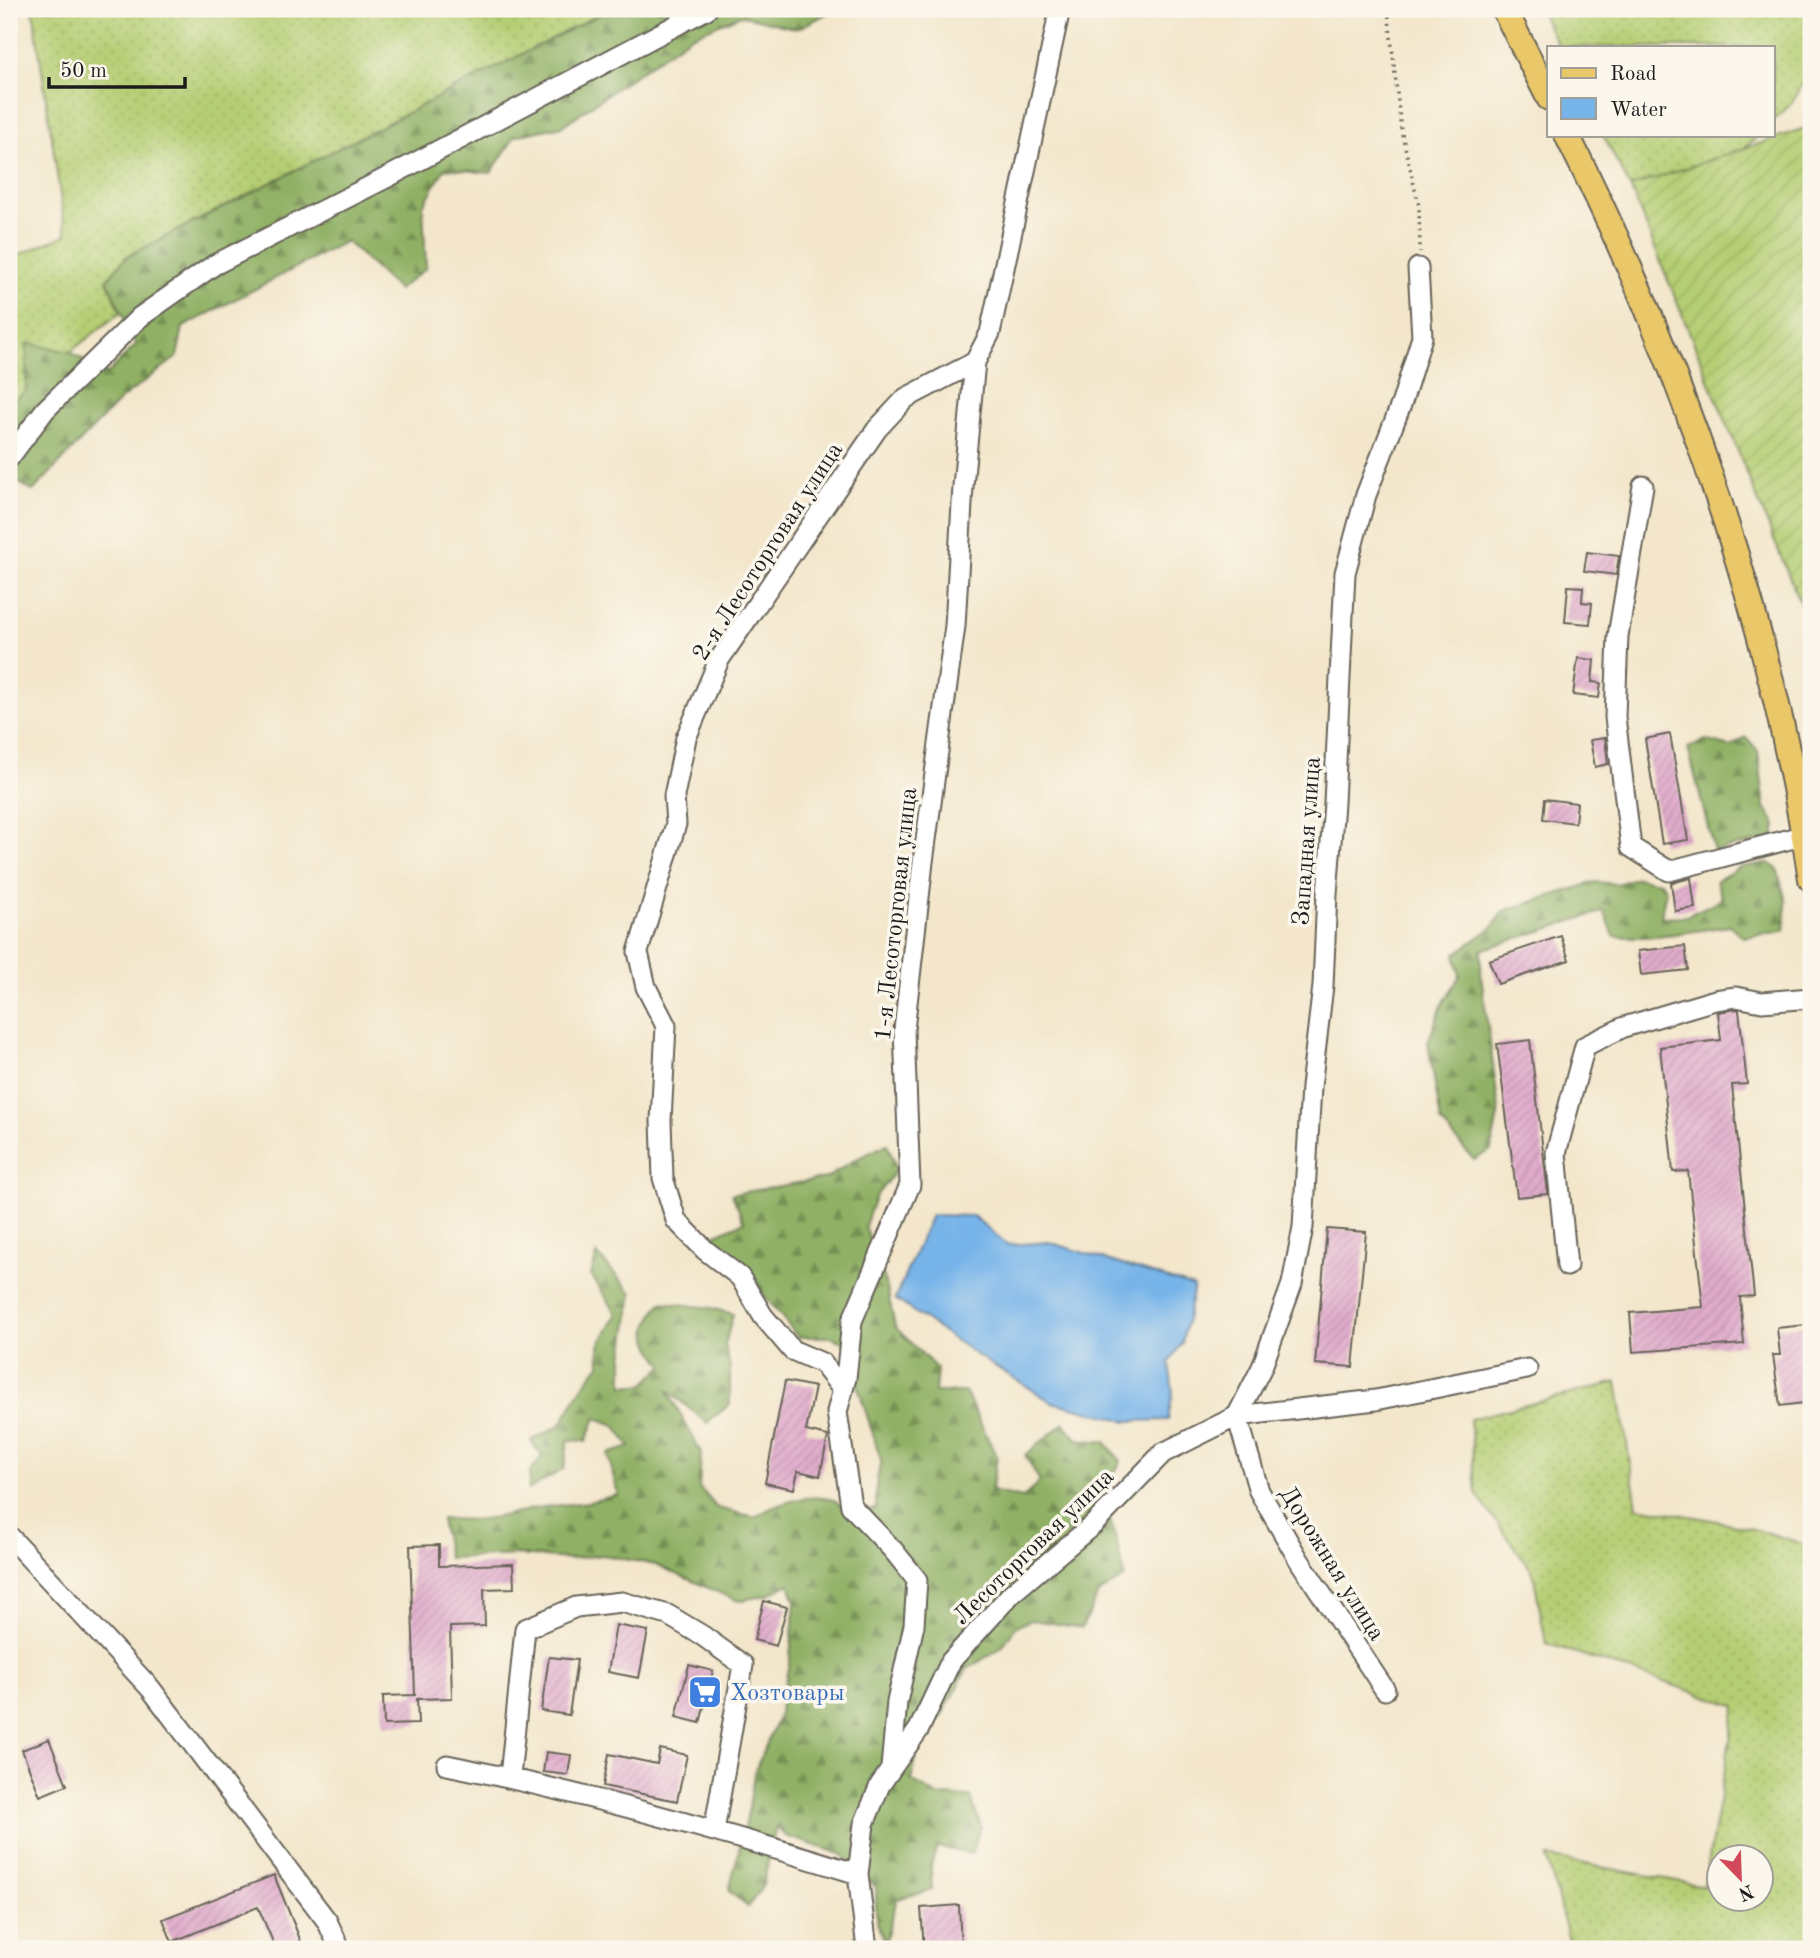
<svg xmlns="http://www.w3.org/2000/svg" width="1820" height="1958" font-family="'Old Standard TT',serif">
<style>
.grass{fill:url(#grass-dots);stroke:#687548;stroke-width:2;fill-rule:evenodd}
.forest{fill:url(#forest-firs);stroke:#566640;stroke-width:2}
.garden{fill:url(#garden-furrows);stroke:#687548;stroke-width:2}
.water{fill:#77b4e9;stroke:#4a6882;stroke-width:2}
.building{fill:url(#building-hatch)}
.lines{fill:none;stroke-linecap:round;stroke-linejoin:round}
.minor-casing{stroke:#676359;stroke-width:23}
.major-casing{stroke:#676359;stroke-width:28}
.path{stroke:#676359;stroke-width:3.5;stroke-dasharray:2 5;stroke-linecap:butt}
.minor{stroke:#fff;stroke-width:19}
.major{stroke:#eac769;stroke-width:24}
.labels{text-anchor:middle;stroke-width:7;stroke-linejoin:round;paint-order:stroke}
.street-label{font-size:24px;fill:#1c1c1c;stroke:#fbf7ec}
.shop-label{font-size:24px;fill:#366cbe;stroke:#fbf7ec;text-anchor:start}
</style>
<defs>
<pattern id="grass-dots" width="8" height="8" patternUnits="userSpaceOnUse" patternTransform="scale(1.75)"><rect width="8" height="8" fill="#b5ce73"/><path d="M2 2h.1M6 6h.1" fill="none" stroke="#9bb063" stroke-width="1.8" stroke-linecap="round"/></pattern>
<pattern id="forest-firs" width="22" height="20" patternUnits="userSpaceOnUse" patternTransform="scale(1.75)"><rect width="22" height="20" fill="#90b165"/><path d="M5 1l3.5 6h-7zM16 11l3.5 6h-7z" fill="#758f52"/></pattern>
<pattern id="garden-furrows" width="10" height="10" patternUnits="userSpaceOnUse" patternTransform="scale(1.75)"><rect width="10" height="10" fill="#b5ce73"/><path d="M-1 1l2-2M0 10L10 0M9 11l2-2" fill="none" stroke="#9bb063"/></pattern>
<pattern id="building-hatch" width="6" height="6" patternUnits="userSpaceOnUse" patternTransform="scale(1.75)"><rect width="6" height="6" fill="#e0abcb"/><path d="M-1 1l2-2M0 6l6-6M5 7l2-2" fill="none" stroke="#c093ae"/></pattern>
</defs>
<rect width="100%" height="100%" fill="#fbf7ec"/>
<filter id="ink" filterUnits="userSpaceOnUse"><feTurbulence type="fractalNoise" baseFrequency=".0143" numOctaves="2"/><feDisplacementMap in="SourceGraphic" scale="14" xChannelSelector="R" yChannelSelector="G"/><feConvolveMatrix kernelMatrix="1 2 1 2 8 2 1 2 1" color-interpolation-filters="sRGB"/></filter>
<filter id="wash" filterUnits="userSpaceOnUse"><feTurbulence type="fractalNoise" baseFrequency=".00686" numOctaves="4" result="noise"/><feDisplacementMap in="SourceGraphic" scale="28" xChannelSelector="R" yChannelSelector="G"/><feGaussianBlur stdDeviation="1.57" result="paint"/><feColorMatrix in="noise" values="0 0 0 0 0 0 0 0 0 0 0 0 0 0 0 0 0 1.4 0 .05"/><feComposite in="paint" operator="in"/></filter>
<g filter="url(#wash)">
<rect width="100%" height="100%" fill="#f3e6cb"/>
<path class="grass" d="M33,9H610L126,257L107,280L121,312L70,352L27,344L26,392L9,403V259L66,235Z
M1539,9H1807C1818,36 1810,77 1793,101C1788,108 1779,115 1773,121V47H1559Z
M1603,135H1759L1745,148L1630,187Z
M1617,1382L1637,1507C1697,1517 1755,1526 1811,1547V1949H1571L1547,1857L1704,1886L1736,1706L1546,1643L1533,1572L1476,1494L1470,1419ZM1718,1856H1760V1898H1718Z"/>
<path class="forest" d="M610,9H836L797,29L741,15L691,36L562,126L515,136L491,173L445,168L423,206L426,268L398,290L346,241L183,327L177,357L120,400L33,491L9,477V403L26,391L27,343L70,352L107,374L136,345L107,280L126,257Z
M1746,737L1758,751L1765,807L1776,825L1774,838L1714,851L1688,748L1706,740L1730,747Z
M1769,863L1777,868L1786,901L1785,931L1743,937L1730,926C1692,931 1653,940 1614,936L1604,911L1481,950V975L1499,1111L1491,1150L1474,1160L1441,1122L1428,1042L1442,1005L1460,976L1455,954L1493,927L1503,911L1595,882L1616,884L1638,878L1660,882L1666,889L1661,917L1687,916L1722,899L1716,881L1740,867Z
M887,1144L897,1169L875,1197L865,1226L887,1288L895,1327L937,1369L935,1392H965L997,1457L991,1491L1023,1498L1040,1481L1025,1455L1064,1423L1077,1439L1105,1442L1121,1461L1102,1496L1115,1535L1125,1577L1098,1594L1082,1628L1032,1620L1016,1626L1002,1647L966,1670L942,1716L918,1744L912,1781L938,1796L971,1797L981,1827L971,1854L937,1847L931,1867L932,1890L897,1899L885,1942L876,1923V1887L841,1854L786,1836L776,1827L763,1885L748,1907L729,1891L749,1808L754,1773L778,1718L790,1658L795,1601L789,1584L768,1595L738,1601L656,1565L603,1555L569,1559L519,1555L448,1558L441,1519L483,1520L542,1507L589,1502L618,1495L608,1454L630,1447L615,1425L596,1418L586,1441L568,1440L564,1469L528,1490L530,1472L542,1456L531,1441L560,1425L583,1386L600,1364L599,1346L617,1314L591,1275L597,1254L632,1293L623,1357V1386L645,1384L664,1365C643,1341 642,1327 662,1302L711,1308L733,1314L725,1345L730,1368V1404L707,1423L667,1390L701,1452L699,1487L717,1508L755,1517C775,1504 809,1492 834,1500C840,1503 845,1510 850,1514L876,1509V1486L881,1460L855,1377L866,1352L831,1337H798L751,1279L711,1236L744,1222L732,1194L827,1178L854,1160Z"/>
<path class="garden" d="M1811,126V630L1630,187Z"/>
<path class="water" d="M931,1215L973,1216L1008,1245L1049,1242L1194,1287L1182,1343L1169,1363L1173,1392L1168,1420L1127,1421L1052,1402L978,1356L895,1299Z"/>
<g id="blocks">
<path class="building" d="M1587,552L1619,556L1616,575L1584,571Z
M1568,586L1583,587L1582,602L1592,603L1590,624L1565,622Z
M1578,658L1594,660L1592,682L1601,683L1599,698L1573,695Z
M1670,734L1688,840L1662,844L1645,739Z
M1605,738L1608,764L1595,767L1590,740Z
M1545,799L1577,803L1575,823L1543,819Z
M1691,878L1695,908L1675,911L1671,883Z
M1561,936L1569,960L1498,984L1489,960Z
M1685,946L1688,970L1641,975L1638,951Z
M1736,1009L1739,1010L1747,1084L1732,1085L1754,1296L1740,1297L1744,1344L1633,1352L1630,1313L1703,1307L1688,1171L1673,1172L1660,1047L1721,1040L1718,1012Z
M1530,1040L1548,1194L1517,1197L1497,1044Z
M1327,1229L1366,1232L1353,1367L1315,1364Z
M1806,1325L1809,1351H1811V1402L1780,1406L1773,1355H1780L1777,1328Z
M785,1381L815,1387L806,1431L828,1436L820,1476L798,1471L794,1489L765,1483Z
M439,1545V1566L513,1564L514,1588L484,1589L485,1626L450,1627L452,1698L417,1699L418,1724L384,1725L383,1696L415,1695L410,1546Z
M764,1601L787,1607L776,1646L754,1640Z
M616,1625L648,1631L639,1678L608,1672Z
M549,1657L577,1660L569,1715L541,1711Z
M689,1665L713,1671L700,1723L676,1717Z
M49,1739L67,1785L40,1796L22,1750Z
M660,1749L687,1755L677,1801L603,1786L609,1754L657,1764Z
M546,1752L571,1755L568,1775L543,1772Z
M274,1875L304,1949H276L258,1907L172,1942L163,1919Z
M959,1905L961,1949H924L921,1908Z"/>
</g>
</g>
<g filter="url(#ink)">
<use href="#blocks" fill-opacity="0" stroke="#676359" stroke-width="2"/>
<g class="lines">
<g class="minor-casing">
<path id="minor" d="M9,458L45,410L140,317L214,265L388,177L707,9
M1643,486L1618,636L1615,717L1631,847L1669,871L1805,835
M1567,1266L1556,1153L1585,1046L1624,1027L1715,1000L1736,997L1762,1002L1811,998
M843,1390L822,1363L792,1350L763,1316L740,1277L705,1250L676,1220L663,1178L661,1121L666,1026L646,987L638,952L676,824L674,796L686,738L719,660L877,429L906,398L975,362L990,333L1060,9
M1237,1416L1262,1367L1292,1284L1303,1227L1311,1087L1323,986L1327,894L1334,803L1345,573L1366,495L1402,402L1422,337L1418,268
M1237,1416L1259,1491L1299,1560L1385,1690
M9,1536L151,1689L327,1921L340,1949
M447,1765C586,1793 723,1832 858,1874
M891,1768L897,1702L914,1625L917,1580L893,1550L851,1506L837,1412L846,1378L852,1321L910,1185L904,1030L923,862L955,626L963,486L975,362
M510,1777L525,1629L576,1607L622,1602L668,1615L703,1636L743,1665L714,1831
M867,1949L858,1874L864,1824L880,1785L919,1729L951,1661L1012,1593L1094,1524L1163,1453L1237,1416L1376,1400L1527,1369"/>
</g>
<g class="major-casing">
<path id="major" d="M1504,9L1549,98
M1567,135C1683,365 1772,624 1811,879"/>
</g>
<path class="path" d="M1388,9L1401,130L1419,206L1420,252"/>
<use href="#minor" class="minor"/>
<use href="#major" class="major"/>
</g>
</g>
<defs>
<g id="supermarket-square" transform="scale(1.75)"><rect x="-9" y="-9" width="18" height="18" rx="4" fill="#3f7fe0" stroke="#fbf7ec"/><path d="M-6-5.5h2.5l.6 2H6L4.5 2H-2.5L-4.4-4H-6ZM-1.5 3.2a1.3 1.3 0 1 0 .1 0ZM3 3.2a1.3 1.3 0 1 0 .1 0Z" fill="#fff"/></g>
</defs>
<g fill-rule="evenodd">
<use href="#supermarket-square" x="705" y="1692"/>
</g>
<g class="labels">
<g class="street-label">
<text transform="translate(767 551) rotate(-57)" y="8">2-я Лесоторговая улица</text>
<text transform="translate(1306 841) rotate(-86)" y="8">Западная улица</text>
<text transform="translate(895 914) rotate(-84)" y="8">1-я Лесоторговая улица</text>
<text transform="translate(1033 1546) rotate(-44)" y="8">Лесоторговая улица</text>
<text transform="translate(1333 1563) rotate(58)" y="8">Дорожная улица</text>
</g>
<g class="shop-label">
<text x="730" y="1700">Хозтовары</text>
</g>
</g>
<rect width="1820" height="1958" fill="none" stroke="#fbf7ec" stroke-width="35"/>
<rect x="1547" y="46" width="228" height="91" fill="#fbf7ec" stroke="#a29f99" stroke-width="2"/>
<rect x="1561" y="68" width="35" height="10" fill="#eac769" stroke="#a29f99" stroke-width="2"/>
<text x="1610" y="80" font-size="21" fill="#1c1c1c">Road</text>
<rect x="1561" y="98" width="35" height="21" fill="#77b4e9" stroke="#a29f99" stroke-width="2"/>
<text x="1610" y="116" font-size="21" fill="#1c1c1c">Water</text>
<g transform="translate(1740 1878) rotate(157)"><circle r="33" fill="#fbf7ec" stroke="#a29f99" stroke-width="2"/>
<path d="M0-5L12 26L0 18L-12 26Z" fill="#d1495b"/>
<text y="-10" font-size="19" font-weight="bold" text-anchor="middle" fill="#1c1c1c">N</text>
</g>
<path d="M49 77v10h136v-10" fill="none" stroke="#1c1c1c" stroke-width="3.5"/>
<text x="60" y="77" font-size="21" fill="#1c1c1c" stroke="#fbf7ec" stroke-width="5" paint-order="stroke">50 m</text>
</svg>
